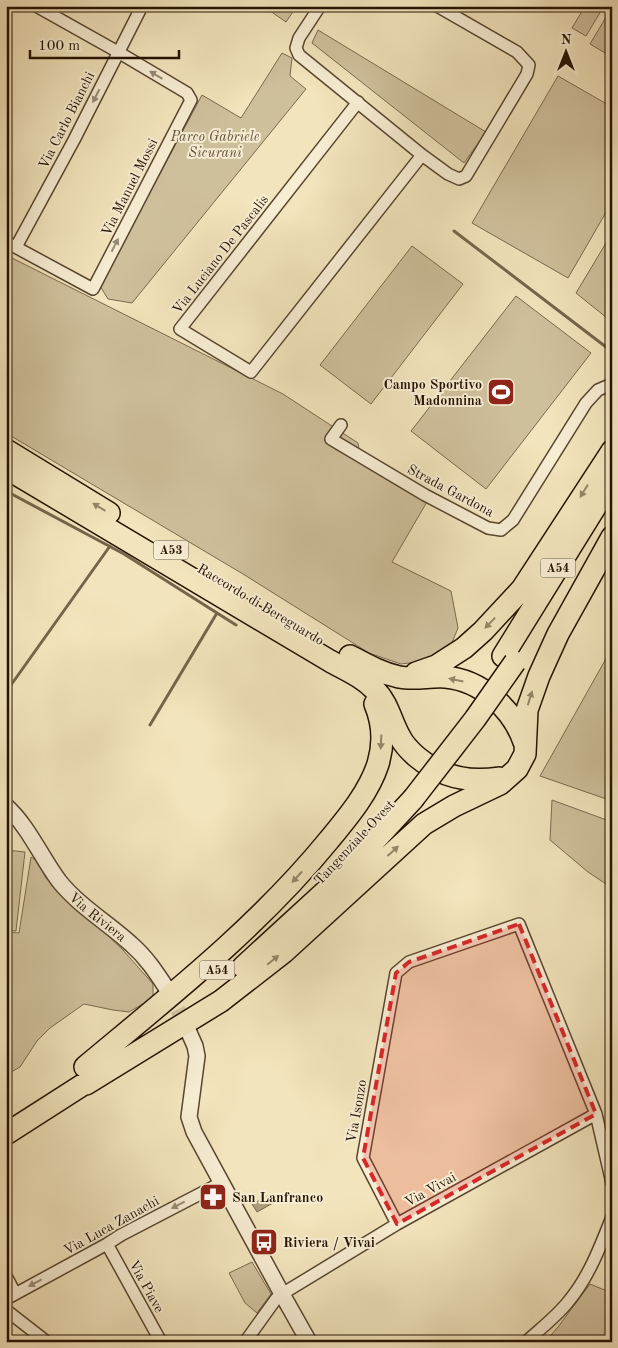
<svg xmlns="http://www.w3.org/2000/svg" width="618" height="1348" font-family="'Old Standard TT',serif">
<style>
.green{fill:#cfc09c;stroke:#7a694e}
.water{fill:#ac9d7c;stroke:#76654a}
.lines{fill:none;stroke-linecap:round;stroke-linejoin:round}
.stream{stroke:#76654a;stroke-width:3}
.tertiary-tunnel{stroke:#d3c4a0;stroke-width:15;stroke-dasharray:15 8;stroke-linecap:butt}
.minor-casing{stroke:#58462f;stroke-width:14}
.tertiary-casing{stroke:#58462f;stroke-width:18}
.motorway-casing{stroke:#251200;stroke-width:24}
.minor{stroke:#f7edd3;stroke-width:11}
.tertiary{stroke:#f7edd3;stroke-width:15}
.motorway{stroke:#f2e4bc;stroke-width:21}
.motorway-bridge-casing{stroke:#251200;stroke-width:24;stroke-linecap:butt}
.motorway-bridge{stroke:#f2e4bc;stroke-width:21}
.oneway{fill:#988a74}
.oneway2{fill:#968667}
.marked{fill:#d62828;fill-opacity:0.2;stroke:#d62828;stroke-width:4;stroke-dasharray:10 6;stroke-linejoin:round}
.labels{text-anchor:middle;stroke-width:4;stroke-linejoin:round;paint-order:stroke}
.shield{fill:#f7edd3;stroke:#64543f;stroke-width:1}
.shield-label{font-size:12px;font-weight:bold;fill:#251200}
.street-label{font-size:14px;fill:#251200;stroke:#f7edd3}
.park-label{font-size:14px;font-style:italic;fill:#604f37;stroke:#f7edd3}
.poi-label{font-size:14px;font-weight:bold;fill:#251200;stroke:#f7edd3;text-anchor:start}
</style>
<rect width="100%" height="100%" fill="#f2e4bc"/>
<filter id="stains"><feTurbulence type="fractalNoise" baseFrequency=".004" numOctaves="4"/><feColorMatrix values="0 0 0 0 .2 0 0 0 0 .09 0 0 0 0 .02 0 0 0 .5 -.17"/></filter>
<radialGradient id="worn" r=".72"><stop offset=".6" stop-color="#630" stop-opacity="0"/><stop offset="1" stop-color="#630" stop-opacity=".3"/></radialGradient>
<path class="green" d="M263,6H297L286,22Z
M585,6H604L586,36L572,28Z
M612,7V57L590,44Z
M318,30L486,132L464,163L312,43Z
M282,53L292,58L290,76L306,89L132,303L108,299L100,286L202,95L241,118Z
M558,76L612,107V202L568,278L472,223Z
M612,233V322L576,293Z
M412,246L463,284L371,404L320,365Z
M6,255L283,394L358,443L361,461L428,500L392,562L451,591L458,628L451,645L425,661L401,664L369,653L243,574L6,433Z
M516,296L591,353L486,489L411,431Z
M612,648V801L540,776Z
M552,800L612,822V888L588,872L550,840Z
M6,850L25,852L16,931L6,930Z
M31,857L37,861L46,878L122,949L153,984V998L129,1012L113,1010L84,1004L50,1028L37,1041L20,1067L6,1075V932L19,933Z
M252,1262L271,1294L257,1313L245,1303L229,1273Z
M590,1284L612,1293V1336L604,1342H545L558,1327Z"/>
<path class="water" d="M268,1196L269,1197L272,1196L274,1200L273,1201V1203L257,1212L252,1204Z"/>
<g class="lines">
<path class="stream" d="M454,231L610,350
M6,491L124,554L236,625
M6,692L110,546
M150,725L217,613"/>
<path class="tertiary-tunnel" d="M167,989L187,1028"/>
<g class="minor-casing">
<path id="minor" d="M320,6L299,38L296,48L299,55L422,155L448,174L459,179L466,176L527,74L529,65L517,52L437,6
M358,102L180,329L251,372L422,155
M6,242L93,289L191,100L187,93L118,52L36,6
M16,247L74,140L142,6
M341,425L331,439L425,495L488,528L501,530L513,520L586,403L598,390L612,384
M397,1224L363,1158L396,973L409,962L519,924L596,1114L612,1183
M107,1244L161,1342
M6,1276L15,1293
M6,1299L107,1244L121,1235L221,1183
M6,1310L47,1342
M245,1342L276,1299L282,1294L397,1224L596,1114
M526,1342C540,1329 556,1317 568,1302C589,1277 600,1247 612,1217"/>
</g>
<g class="tertiary-casing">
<g id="tertiary">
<path id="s1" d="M6,806C29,827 41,857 59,881C79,906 108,923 131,944C146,957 156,972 167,989"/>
<path d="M187,1028L195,1046L197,1056L189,1117L194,1132L282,1294L309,1342"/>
</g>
</g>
<g class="motorway-casing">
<path id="motorway" d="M6,450L109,513
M6,468L330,661C346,670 363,677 375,690C388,703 391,721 400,737C404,745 410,751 417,757C441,777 468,783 499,778
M350,656C367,665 381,673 399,677C414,680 430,676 445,677C481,680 513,709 524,742
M503,656L612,480
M416,673L436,666L464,648L483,631L522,589L612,451
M243,967L340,878L413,799
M85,1067C170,996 258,927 329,840C348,817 369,792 378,764C384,744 383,723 375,704
M86,1084L221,1001L284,952L424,824L454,806L500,784L517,769L525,754L527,710L539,676L558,634L612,537
M6,1134L98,1075"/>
</g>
<use href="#minor" class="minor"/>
<use href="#tertiary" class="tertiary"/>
<use href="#motorway" class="motorway"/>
<g class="motorway-bridge-casing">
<path id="motorway-bridge" d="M413,799L475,719L515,662"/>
</g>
<use href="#motorway-bridge" class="motorway-bridge"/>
</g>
<defs><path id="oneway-solid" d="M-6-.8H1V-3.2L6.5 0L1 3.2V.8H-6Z" transform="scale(1.25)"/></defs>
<g class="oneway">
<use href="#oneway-solid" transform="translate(156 75) rotate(-149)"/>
<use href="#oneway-solid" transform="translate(96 96) rotate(117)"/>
<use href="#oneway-solid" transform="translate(115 245) rotate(-63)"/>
<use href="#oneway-solid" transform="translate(178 1205) rotate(153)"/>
<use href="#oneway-solid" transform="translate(35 1283) rotate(152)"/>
</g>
<g class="oneway2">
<use href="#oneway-solid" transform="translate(584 491) rotate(122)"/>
<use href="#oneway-solid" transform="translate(99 507) rotate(-149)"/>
<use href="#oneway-solid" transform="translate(490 623) rotate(134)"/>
<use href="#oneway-solid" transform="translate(456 680) rotate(-168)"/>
<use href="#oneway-solid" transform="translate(530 698) rotate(-73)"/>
<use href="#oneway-solid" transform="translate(381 742) rotate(93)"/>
<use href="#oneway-solid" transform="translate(393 851) rotate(-42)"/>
<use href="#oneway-solid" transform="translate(297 877) rotate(133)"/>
<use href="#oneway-solid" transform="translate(273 960) rotate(-39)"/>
</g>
<path class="marked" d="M519,924L596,1114L397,1224L363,1158L396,973L409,962Z"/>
<defs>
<g id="stadium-square" transform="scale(1.4375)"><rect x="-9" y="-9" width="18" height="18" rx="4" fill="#8f2418" stroke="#f7edd3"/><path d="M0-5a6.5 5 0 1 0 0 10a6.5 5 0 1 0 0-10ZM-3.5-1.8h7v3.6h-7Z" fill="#fff"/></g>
<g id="pharmacy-square" transform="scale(1.4375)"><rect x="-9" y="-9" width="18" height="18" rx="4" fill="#8f2418" stroke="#f7edd3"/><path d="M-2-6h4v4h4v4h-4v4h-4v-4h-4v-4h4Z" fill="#fff"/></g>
<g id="bus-square" transform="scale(1.4375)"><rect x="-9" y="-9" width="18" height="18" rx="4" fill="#8f2418" stroke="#f7edd3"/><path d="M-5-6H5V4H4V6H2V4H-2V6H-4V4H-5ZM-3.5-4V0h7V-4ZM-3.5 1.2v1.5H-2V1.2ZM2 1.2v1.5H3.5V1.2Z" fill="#fff"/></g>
</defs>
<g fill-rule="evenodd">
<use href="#stadium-square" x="501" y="392"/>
<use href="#pharmacy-square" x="213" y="1197"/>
<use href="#bus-square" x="264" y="1242"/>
</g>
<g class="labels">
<g class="shield">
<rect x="153.5" y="540.5" width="35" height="19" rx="4"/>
<rect x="540.5" y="558.5" width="35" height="19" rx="4"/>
<rect x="199.5" y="960.5" width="35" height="19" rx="4"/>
</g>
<g class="shield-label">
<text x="171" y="554">A53</text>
<text x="558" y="572">A54</text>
<text x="217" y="974">A54</text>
</g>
<g class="street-label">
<text transform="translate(66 120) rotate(-63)" y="5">Via Carlo Bianchi</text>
<text transform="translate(129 187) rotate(-63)" y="5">Via Manuel Mossi</text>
<text transform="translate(220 254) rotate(-52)" y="5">Via Luciano De Pascalis</text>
<text transform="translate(451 490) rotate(28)" y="5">Strada Gardona</text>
<text transform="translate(261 604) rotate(31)" y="5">Raccordo di Bereguardo</text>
<text transform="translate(354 842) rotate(-47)" y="5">Tangenziale Ovest</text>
<text dy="5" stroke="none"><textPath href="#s1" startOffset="145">Via Riviera</textPath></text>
<text transform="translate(356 1111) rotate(-80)" y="5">Via Isonzo</text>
<text transform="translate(430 1189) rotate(-29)" y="5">Via Vivai</text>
<text transform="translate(111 1225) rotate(-29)" y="5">Via Luca Zanachi</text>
<text transform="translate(147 1286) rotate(61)" y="5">Via Piave</text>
</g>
<g class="park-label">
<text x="215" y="141">Parco Gabriele<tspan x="215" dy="16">Sicurani</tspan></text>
</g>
<g class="poi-label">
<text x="482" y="389" text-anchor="end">Campo Sportivo<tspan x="482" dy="16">Madonnina</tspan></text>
<text x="232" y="1202">San Lanfranco</text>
<text x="283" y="1247">Riviera / Vivai</text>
</g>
</g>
<rect width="618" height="1348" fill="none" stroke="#f2e4bc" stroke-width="25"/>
<rect x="8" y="8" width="603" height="1333" fill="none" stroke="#251200" stroke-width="2.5"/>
<rect x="12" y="12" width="593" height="1323" fill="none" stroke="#251200"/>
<g transform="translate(566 52)" stroke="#f7edd3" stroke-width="4" paint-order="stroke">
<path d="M0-4L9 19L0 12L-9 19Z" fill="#251200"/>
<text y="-8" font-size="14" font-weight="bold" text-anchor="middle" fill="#251200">N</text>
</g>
<path d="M30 50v8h149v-8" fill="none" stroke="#251200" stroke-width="2.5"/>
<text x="38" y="50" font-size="15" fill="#251200" stroke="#f7edd3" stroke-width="4" paint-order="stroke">100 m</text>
<rect width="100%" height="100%" filter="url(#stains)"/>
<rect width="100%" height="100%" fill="url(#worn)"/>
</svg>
